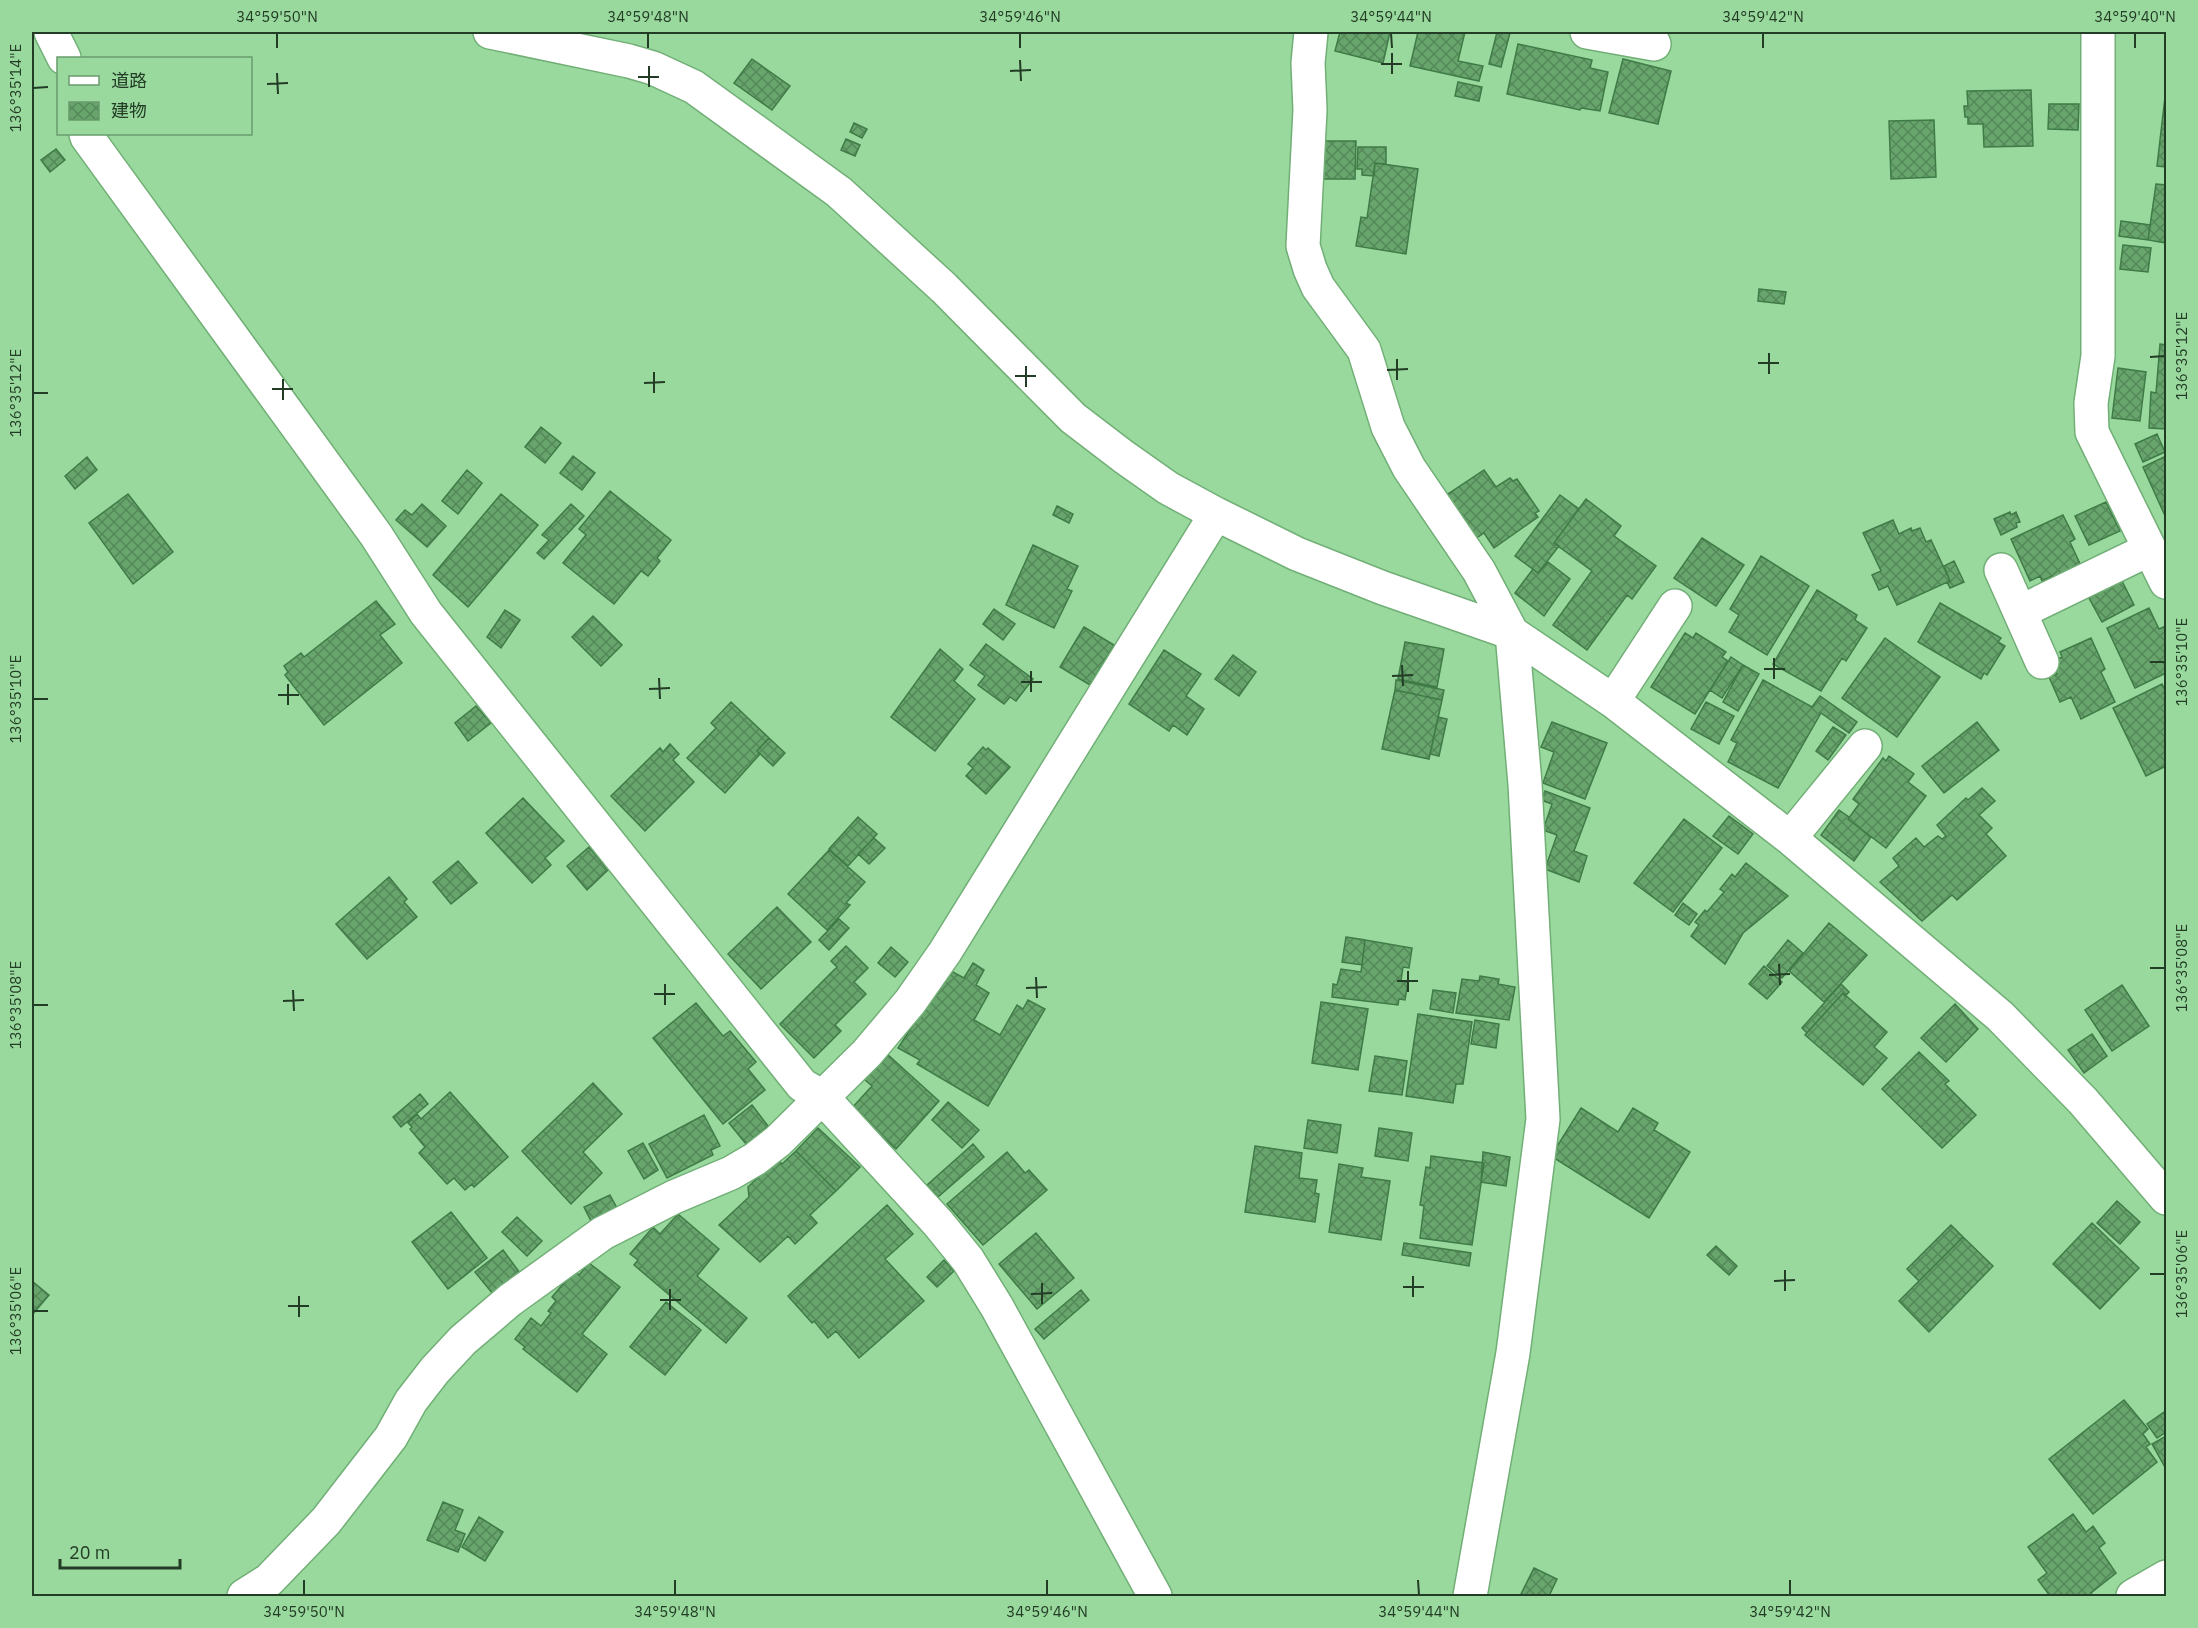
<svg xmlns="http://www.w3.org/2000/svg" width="2198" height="1628" font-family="'IBM Plex Sans','Noto Sans JP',sans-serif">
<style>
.building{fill:url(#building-cross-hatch);stroke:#3f7b46;stroke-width:1.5}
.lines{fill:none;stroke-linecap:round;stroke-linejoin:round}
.minor-casing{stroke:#71af76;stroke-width:36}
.minor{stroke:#fff;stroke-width:33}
.ticks{fill:none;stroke:#233c25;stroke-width:2}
.neatline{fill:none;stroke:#233c25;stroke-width:2}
.ticks-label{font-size:15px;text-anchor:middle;fill:#233c25}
</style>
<defs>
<pattern id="building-cross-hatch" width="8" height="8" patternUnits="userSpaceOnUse" patternTransform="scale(1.5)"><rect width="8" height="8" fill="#68a56d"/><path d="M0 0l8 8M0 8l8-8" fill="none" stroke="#558859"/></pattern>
</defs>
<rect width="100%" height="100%" fill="#99d99e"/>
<path class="building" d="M1340,32H1390L1383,63L1335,51Z
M1418,32H1465L1458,61L1483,66L1479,81L1410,66Z
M1497,32L1510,33L1501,67L1489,64Z
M1518,44L1592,60L1590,68L1608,72L1600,111L1581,108L1580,110L1507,94Z
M752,59L790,86L772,110L734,83Z
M1623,59L1671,71L1658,124L1609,113Z
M1458,82L1482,87L1479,101L1455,96Z
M2031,90L2033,146L1984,147L1983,124H1968V117H1965L1964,106H1968L1967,91Z
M2165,97L2166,98V167L2157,166Z
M2049,104H2079L2078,130L2048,129Z
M1934,120L1936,177L1891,179L1889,121Z
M854,123L867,129L862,138L850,132Z
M846,139L860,145L855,156L841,150Z
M1319,141H1356L1355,179H1319Z
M1358,147H1386V164L1375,163L1374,176L1362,175V169H1357Z
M56,149L65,160L50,172L41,160Z
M1375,163L1418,169L1406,254L1356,246L1361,217L1367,218Z
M2156,184L2166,185V243L2148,240Z
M2121,221L2150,225L2148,240L2119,236Z
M2123,245L2151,248L2148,272L2120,269Z
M1759,289L1786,292L1784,304L1758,301Z
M2160,344L2166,345V429L2149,428L2151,392L2156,393Z
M2118,368L2146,372L2140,421L2112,418Z
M541,427L561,443L545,463L525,447Z
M2157,434L2165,452L2143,462L2135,444Z
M573,456L595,473L582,490L560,473Z
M2166,456V518L2143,467Z
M87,457L97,470L75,489L65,476Z
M467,470L482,483L458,514L442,501Z
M1484,470L1496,487L1510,478L1513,481L1517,479L1539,511L1535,513L1538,517L1494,548L1484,533L1475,539L1445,496Z
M610,491L671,540L657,558L660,561L648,576L641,571L614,604L563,563L586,535L579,529Z
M128,494L173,552L133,584L89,523Z
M501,494L538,525L468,607L433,575Z
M1560,495L1579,509L1554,543L1559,546L1538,573L1515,556Z
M1586,499L1621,526L1614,536L1656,566L1632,599L1627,595L1587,650L1553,625L1592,571L1554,543Z
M2106,502L2120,531L2089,545L2075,516Z
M422,504L446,526L427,547L396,520L405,510L412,515Z
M571,504L584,516L544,559L537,553L549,540L542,535Z
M1057,506L1073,514L1069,523L1053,515Z
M2010,512L2011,515L2016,512L2020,522L2016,523L2017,527L2001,535L1994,519Z
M2063,515L2075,539L2070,542L2081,566L2054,579L2052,576L2042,581L2040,576L2030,581L2011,539Z
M1893,520L1899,534L1911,528L1912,531L1920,528L1926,542L1931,540L1950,581L1897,605L1888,586L1879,590L1872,575L1881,571L1863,533Z
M1702,538L1744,565L1716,606L1674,578Z
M1033,545L1078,566L1067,589L1072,591L1054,628L1006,605Z
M1761,556L1809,586L1767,655L1729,632L1739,615L1730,609Z
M1954,561L1964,582L1950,588L1947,582L1950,581L1944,566Z
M1548,562L1570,579L1544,616L1515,593L1533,569L1538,573Z
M2122,581L2134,605L2102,622L2089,598Z
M1817,590L1857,615L1855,620L1867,628L1846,661L1842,658L1821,691L1773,664Z
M376,601L395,624L380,635L402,663L324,725L285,675L288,672L284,666L301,653L304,657Z
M1940,603L2001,638L1998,642L2005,646L1987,675L1984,673L1981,679L1918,642Z
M2149,608L2159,629L2166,626V673L2135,688L2107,628Z
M994,609L1015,624L1003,640L983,624Z
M505,610L520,620L501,648L487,637Z
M593,616L622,645L601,666L572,637Z
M1084,627L1114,645L1090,685L1060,667Z
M1685,633L1693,638L1696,633L1726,652L1722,657L1728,661L1695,714L1651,687Z
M1885,638L1940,677L1897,737L1842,698Z
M2091,638L2105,669L2101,672L2115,702L2081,719L2071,697L2060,702L2049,677L2057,674L2052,661L2062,657L2060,652Z
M1405,642L1444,649L1437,687L1398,679Z
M986,644L1033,679L1016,701L1010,697L1004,704L978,685L985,676L970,665Z
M940,649L963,669L954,681L975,699L935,751L891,717Z
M1164,650L1201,674L1186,696L1204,709L1187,735L1173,725L1169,731L1129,704Z
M1233,655L1256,672L1239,696L1215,679Z
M1731,657L1743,665L1722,698L1710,690Z
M1743,665L1759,674L1738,711L1723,702Z
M1396,680L1444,690L1442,700L1395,690Z
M1763,680L1812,707L1820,696L1857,722L1849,733L1821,713L1778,788L1728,762L1737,743L1731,740Z
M2162,684L2166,692V766L2146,776L2113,708Z
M1395,690L1442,700L1429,759L1382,749Z
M731,702L769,738L757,751L760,754L725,793L687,758L716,728L711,723Z
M1706,702L1734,716L1719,744L1691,729Z
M476,706L491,723L468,741L455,723Z
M1438,717L1447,719L1439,756L1430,754Z
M1552,722L1607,743L1585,799L1543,783L1554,752L1541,747Z
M1977,722L1999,750L1944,793L1922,766Z
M1833,727L1846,735L1828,760L1816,751Z
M769,738L785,753L773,766L757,751Z
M670,744L679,754L673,760L694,782L645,831L611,796L660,748L663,752Z
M983,747L986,750L988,748L1010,767L986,794L966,776L973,768L968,764Z
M1889,756L1914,774L1908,782L1926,796L1886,848L1848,819L1859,804L1853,799L1883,758L1886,761Z
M1982,788L1995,801L1979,815L1992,828L1986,834L2006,856L1957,900L1952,895L1922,921L1880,882L1899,866L1893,858L1916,838L1924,847L1938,836L1942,839L1946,836L1937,825L1966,798L1968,800Z
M1545,791L1590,808L1574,851L1587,856L1579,882L1545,869L1557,835L1543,830L1552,804L1541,800Z
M523,798L564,841L545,858L551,865L532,883L486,833Z
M1839,810L1849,817L1848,819L1871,837L1854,861L1821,835Z
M1729,816L1753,834L1738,854L1713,836Z
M858,817L877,834L848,866L829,849Z
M1684,819L1722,848L1673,912L1634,883Z
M874,838L885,848L869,864L858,854Z
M589,847L608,870L587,890L567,866Z
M829,850L865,882L846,903L850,905L827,930L788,894Z
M458,861L477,883L451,904L433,882Z
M1746,863L1788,896L1743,933L1725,964L1691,936L1699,925L1695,922L1705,910L1707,912L1724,892L1720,889L1732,874L1735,877Z
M389,877L407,899L404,902L417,917L367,959L336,924Z
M1683,903L1697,914L1689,925L1675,915Z
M777,907L811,942L761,989L728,954Z
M839,919L849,928L829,950L819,940Z
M1829,923L1867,955L1824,1002L1789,971Z
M1346,937L1365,940L1362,965L1342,962Z
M1365,940L1412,948L1409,968L1403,967L1401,981L1408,982L1405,1000L1399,999L1398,1005L1332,997L1333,984L1337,985L1341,969L1361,972Z
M1788,940L1803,953L1782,978L1767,966Z
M846,946L868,968L854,982L866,994L835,1025L841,1031L814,1058L780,1024L837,967L831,961Z
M891,947L908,962L895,977L878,963Z
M973,963L984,970L976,985L989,993L974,1020L1000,1035L1017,1005L1023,1009L1028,1000L1045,1009L988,1106L917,1064L920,1060L898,1048L949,970L964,978Z
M1764,966L1782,982L1767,999L1749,984Z
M1480,976L1499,979L1498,984L1515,987L1509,1020L1456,1013L1462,979L1479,981Z
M1841,984L1849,992L1845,996L1843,993L1807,1033L1802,1028Z
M2122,985L2149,1026L2112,1051L2085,1010Z
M1433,990L1456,993L1453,1013L1430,1009Z
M1843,993L1887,1032L1874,1047L1887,1058L1863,1085L1805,1035Z
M1321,1002L1368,1009L1358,1070L1312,1063Z
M696,1003L723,1036L730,1031L756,1062L748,1069L765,1090L723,1124L653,1038Z
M1955,1004L1978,1029L1946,1062L1921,1038Z
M1418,1014L1472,1022L1463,1084H1456L1453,1103L1406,1096Z
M1475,1020L1499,1024L1496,1048L1471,1044Z
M2092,1034L2107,1056L2084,1073L2068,1050Z
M1919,1052L1949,1081L1945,1084L1976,1115L1942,1148L1882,1089Z
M886,1053L939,1101L896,1149L851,1109L872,1086L864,1079Z
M1375,1056L1407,1061L1402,1095L1369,1091Z
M593,1083L622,1114L583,1152L602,1173L571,1204L522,1151Z
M450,1092L508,1157L474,1187L472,1184L465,1190L454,1178L447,1184L419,1153L425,1147L410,1129L412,1127L408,1123L417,1114L421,1119Z
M420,1094L428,1104L401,1127L393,1117Z
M948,1102L979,1130L962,1148L932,1120Z
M752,1105L768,1126L746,1144L729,1123Z
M1581,1108L1618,1132L1633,1108L1658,1123L1654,1130L1690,1152L1649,1218L1551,1156Z
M704,1115L720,1146L711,1150L713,1155L667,1178L649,1144Z
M1308,1120L1341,1125L1337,1153L1304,1148Z
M818,1128L860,1167L836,1191L796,1151Z
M1379,1128L1412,1133L1408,1161L1375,1156Z
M643,1143L658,1170L644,1179L628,1151Z
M973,1144L984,1157L938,1197L927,1185Z
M1255,1146L1302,1153L1299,1178L1317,1180L1315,1193L1319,1194L1315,1222L1245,1212Z
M796,1151L836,1191L810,1215L817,1223L795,1244L788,1236L760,1262L719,1225L749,1197L748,1187L777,1159L782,1164Z
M1007,1152L1025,1173L1029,1170L1047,1190L983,1245L947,1204Z
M1483,1152L1510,1157L1506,1186L1481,1182Z
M1431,1156L1484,1163L1472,1245L1420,1238L1424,1206L1420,1205L1426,1167L1430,1168Z
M1339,1164L1363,1168L1361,1177L1390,1181L1381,1240L1329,1232Z
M610,1195L618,1210L592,1223L584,1207Z
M2117,1201L2140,1222L2120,1244L2097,1223Z
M887,1205L913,1234L885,1259L924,1301L859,1358L836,1331L828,1338L814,1321L812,1323L788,1296Z
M451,1212L487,1258L448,1289L412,1242Z
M678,1214L719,1249L697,1276L747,1318L726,1343L634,1265L638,1260L630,1254L653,1227L660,1234Z
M517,1217L542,1241L527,1256L502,1232Z
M2092,1223L2139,1268L2100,1309L2053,1264Z
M1951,1225L1963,1237L1919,1281L1907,1269Z
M1036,1233L1074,1278L1037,1309L999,1264Z
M1963,1237L1993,1266L1929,1332L1899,1301Z
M1404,1243L1471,1253L1469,1266L1402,1255Z
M1716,1246L1737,1266L1729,1275L1707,1255Z
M503,1250L520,1273L493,1294L475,1272Z
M944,1260L954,1271L937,1287L927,1277Z
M589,1263L620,1287L582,1334L607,1354L577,1392L523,1349L525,1347L515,1339L531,1318L541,1326L551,1313L548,1311L556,1301L552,1297L574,1271L579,1275Z
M32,1281L49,1295L33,1314L32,1313Z
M1081,1290L1089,1300L1044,1339L1035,1329Z
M666,1302L701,1330L665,1375L630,1347Z
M2124,1400L2148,1429L2143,1434L2150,1444L2146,1447L2157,1462L2093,1514L2049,1459Z
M2164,1412L2166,1416V1432L2157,1438L2147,1424Z
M2166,1436V1469L2152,1444Z
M443,1502L463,1510L455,1530L465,1534L458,1552L427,1540Z
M2073,1514L2086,1532L2093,1526L2105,1543L2099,1548L2116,1573L2091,1593L2093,1596H2050L2038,1580L2047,1573L2028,1547Z
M479,1517L503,1532L485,1561L462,1547Z
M1534,1568L1557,1579L1549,1596H1520Z"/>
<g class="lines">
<g class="minor-casing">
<path id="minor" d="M51,32L64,58
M490,32L629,61L653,68L694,87L839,192L944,288L1073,418L1124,457L1168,488L1216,514L1297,554L1383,588L1512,633L1613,701L1790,838L2000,1016L2083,1101L2166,1198
M1311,32L1308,63L1310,110L1303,246L1310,269L1318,287L1364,350L1388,427L1409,468L1479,571L1512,633L1525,784L1543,1119L1513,1353L1470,1596
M1587,32L1654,44
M2098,32V356L2091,403L2092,432L2166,582
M86,134L87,137L376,535L426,613L802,1085L821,1096L938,1223L968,1260L997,1307L1155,1596
M2001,570L2042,662
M2020,612L2150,549
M1613,701L1675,606
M1790,838L1865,746
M244,1596L269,1580L326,1521L391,1437L411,1401L435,1370L463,1340L510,1300L603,1233L674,1197L731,1173L755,1159L778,1141L867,1053L910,1002L945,952L1216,514
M2133,1596L2166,1577"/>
</g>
<use href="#minor" class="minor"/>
</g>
<path class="ticks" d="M277,33V48M648,33V48M1020,33V48M1391,33L1392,48M1763,33V48M2135,33V48M1392,53V74M1020,60L1021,81M1381,64H1402M649,66V87M1010,71L1031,70M277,73L278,94M638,77H659M267,84L288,83M33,88L48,87M1769,353V374M2150,357L2165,356M1397,359V380M1758,363H1779M1026,366V387M1387,370L1408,369M654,372V393M1015,376H1036M283,379V400M644,383L665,382M272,389H293M33,393H48M1774,658V679M2150,662H2165M1402,665L1403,686M1764,669H1785M1031,671V692M1392,676L1413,675M659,678L660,699M1021,682H1042M288,684V705M649,689L670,688M278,695H299M33,699H48M1779,964L1780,985M2150,968H2165M1408,971V992M1769,975L1790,974M1036,977L1037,998M1397,981H1418M665,984V1005M1026,988L1047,987M293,990L294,1011M654,994H675M283,1001L304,1000M33,1005H48M1785,1270V1291M2150,1274H2165M1413,1276V1297M1774,1281L1795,1280M1042,1283V1304M1403,1287H1424M670,1289V1310M1031,1294L1052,1293M299,1296V1317M660,1300H681M288,1306H309M33,1311H48M304,1580V1595M675,1580V1595M1047,1580V1595M1418,1580L1419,1595M1790,1580V1595"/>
<rect width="2198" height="1628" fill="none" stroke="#99d99e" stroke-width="66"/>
<rect x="57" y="57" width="195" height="78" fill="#99d99e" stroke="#6a9a6e" stroke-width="1.5"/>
<rect x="69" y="76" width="30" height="9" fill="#ffffff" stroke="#6a9a6e" stroke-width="1.5"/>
<text x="111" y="87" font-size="18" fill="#233c25">道路</text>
<rect x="69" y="102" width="30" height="18" fill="url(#building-cross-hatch)" stroke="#6a9a6e" stroke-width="1.5"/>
<text x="111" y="117" font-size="18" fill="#233c25">建物</text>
<path d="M60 1559v9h120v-9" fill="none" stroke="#233c25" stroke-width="3"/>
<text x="69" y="1559" font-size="18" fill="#233c25" stroke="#99d99e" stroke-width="4.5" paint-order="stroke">20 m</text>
<rect x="33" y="33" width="2132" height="1562" class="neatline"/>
<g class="ticks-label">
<text x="277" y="22">34°59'50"N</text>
<text x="648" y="22">34°59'48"N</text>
<text x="1020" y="22">34°59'46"N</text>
<text x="1391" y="22">34°59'44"N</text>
<text x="1763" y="22">34°59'42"N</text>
<text x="2135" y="22">34°59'40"N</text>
<text transform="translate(16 88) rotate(-90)" y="5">136°35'14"E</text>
<text transform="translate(2182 356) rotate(-90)" y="5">136°35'12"E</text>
<text transform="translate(16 393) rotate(-90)" y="5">136°35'12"E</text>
<text transform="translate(2182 662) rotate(-90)" y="5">136°35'10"E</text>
<text transform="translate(16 699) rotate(-90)" y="5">136°35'10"E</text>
<text transform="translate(2182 968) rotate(-90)" y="5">136°35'08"E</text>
<text transform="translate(16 1005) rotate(-90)" y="5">136°35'08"E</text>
<text transform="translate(2182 1274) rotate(-90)" y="5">136°35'06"E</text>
<text transform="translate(16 1311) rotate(-90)" y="5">136°35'06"E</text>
<text x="304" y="1617">34°59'50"N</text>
<text x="675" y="1617">34°59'48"N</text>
<text x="1047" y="1617">34°59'46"N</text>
<text x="1419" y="1617">34°59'44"N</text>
<text x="1790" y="1617">34°59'42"N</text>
</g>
</svg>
